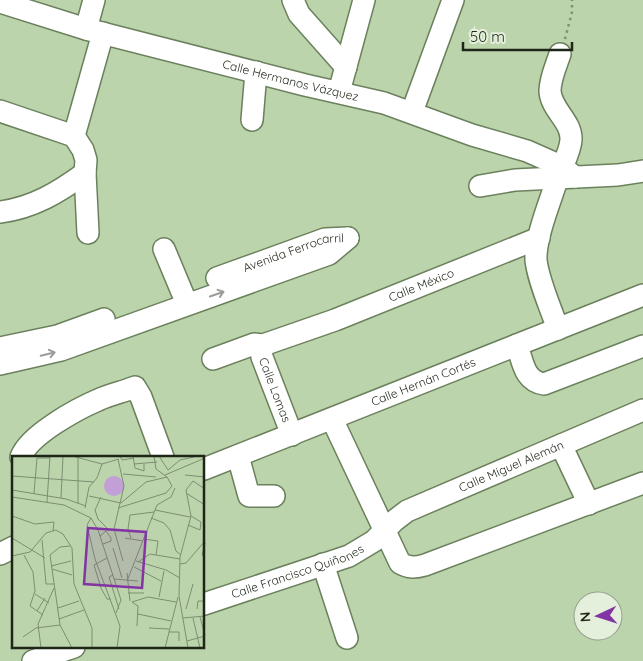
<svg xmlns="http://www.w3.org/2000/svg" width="643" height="661" font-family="Quicksand,sans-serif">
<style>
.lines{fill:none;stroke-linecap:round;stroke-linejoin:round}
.minor-casing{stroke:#6b815d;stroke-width:24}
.path{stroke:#7e9072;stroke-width:2.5;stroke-dasharray:2.5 4;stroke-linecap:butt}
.minor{stroke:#fff;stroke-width:21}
.oneway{stroke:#9a9d97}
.labels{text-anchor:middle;stroke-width:4;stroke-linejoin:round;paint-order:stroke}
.street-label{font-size:12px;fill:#1e2618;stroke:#e4f0dc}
.inset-road{fill:none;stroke:#7d8e71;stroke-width:1}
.view{fill:#8234a5;fill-opacity:0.15;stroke:#8234a5;stroke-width:2.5}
.inset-edge{fill:none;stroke:#1e2618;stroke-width:2.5}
</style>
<rect width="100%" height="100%" fill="#bcd4ac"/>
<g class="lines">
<g class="minor-casing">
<g id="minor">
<path d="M293,0L299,14L346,67"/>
<path id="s1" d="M0,2L86,29L305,85L384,103L472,135L527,151L561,166L575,177"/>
<path d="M86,29L94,0"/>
<path d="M339,92L364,0"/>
<path d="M0,111L74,136"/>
<path d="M412,112L453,0"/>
<path d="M252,120L256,72"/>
<path d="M480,186L515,180L618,175L643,171"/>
<path d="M0,212C33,208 59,192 85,173"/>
<path d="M88,233L85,173L86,160L83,150L74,136L103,33"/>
<path d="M164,249L187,304"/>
<path id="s2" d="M217,278L325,239L348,238"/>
<path d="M558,329C551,309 538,280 536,260C535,239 549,204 556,183C560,169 570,154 571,140C572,121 551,110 550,91C550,79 556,66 560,54"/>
<path id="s3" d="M263,345L261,348L262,357L292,435"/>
<path d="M517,345C523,362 524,381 544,384L643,346"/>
<path d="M0,348L57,336L104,319"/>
<path id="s4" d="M213,359L254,344L263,345L335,320L539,238"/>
<path d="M0,364L61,350L329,254L348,238"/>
<path d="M332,419L400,563C409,568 415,568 425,565L643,483"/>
<path d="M561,445L589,504"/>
<path d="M238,456L249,496H274"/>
<path d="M21,457C29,435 77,409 98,400C111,394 123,392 135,387L141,397L163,457"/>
<path id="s5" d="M204,469L643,295"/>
<path d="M0,554L14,547"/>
<path d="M323,564L347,638"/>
<path id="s6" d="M204,604L349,556L374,541L394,521L407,511L643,410"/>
<path d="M33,661L74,647"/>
</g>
</g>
<path class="path" d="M565,39L572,12V0"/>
<use href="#minor" class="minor"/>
</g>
<defs><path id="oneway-shaft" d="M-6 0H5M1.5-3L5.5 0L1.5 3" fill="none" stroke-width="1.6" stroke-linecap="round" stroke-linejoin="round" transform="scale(1.25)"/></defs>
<g class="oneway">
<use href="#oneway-shaft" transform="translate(217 294) rotate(-19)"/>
<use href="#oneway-shaft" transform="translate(48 354) rotate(-14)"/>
</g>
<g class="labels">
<g class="street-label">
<text dy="4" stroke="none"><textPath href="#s1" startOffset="301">Calle Hermanos Vázquez</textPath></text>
<text dy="4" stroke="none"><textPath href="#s2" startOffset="81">Avenida Ferrocarril</textPath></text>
<text dy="4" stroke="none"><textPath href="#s4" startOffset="222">Calle México</textPath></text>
<text dy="4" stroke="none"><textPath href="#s5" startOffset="236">Calle Hernán Cortés</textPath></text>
<text dy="4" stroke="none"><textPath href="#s3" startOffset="48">Calle Lomas</textPath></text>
<text dy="4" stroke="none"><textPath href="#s6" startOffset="340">Calle Miguel Alemán</textPath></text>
<text dy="4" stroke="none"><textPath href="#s6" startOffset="99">Calle Francisco Quiñones</textPath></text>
</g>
</g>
<g transform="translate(12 456)">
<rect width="192" height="192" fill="#bcd4ac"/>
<path d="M92 30a10 10 0 1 1 20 0a10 10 0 1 1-20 0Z" fill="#c29fd6"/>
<path class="inset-road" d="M60,0L90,8L107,3M108,0L110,4L122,2M121,0L123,12L132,15V8M142,0L144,13L155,21L160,30M147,0L156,14L168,4L182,1M106,3L112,30L102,73L111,105M122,8L145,6M111,18L144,21M153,19L193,2M173,19L193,21M0,20L82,26M0,34L54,43L74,50M174,34L179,60L168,101L167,140L176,192M174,34L181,25L193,33M22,37L25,2H38M174,37L193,49M77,40L109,47L134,26L155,21M0,41L52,49L79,62L86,74L109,144L104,157M89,41L83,54L86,63L96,73M49,42L51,0M35,46L38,0M66,47V1M73,52L77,31L85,22L90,8M106,52L154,37L160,30M143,54L178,61M0,60L23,68L42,66L41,75M79,62L75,69L83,103L108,170L105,192M139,62L152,67L158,74L164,95L169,99M176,69L188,74L189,66L179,60M88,80L94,75L99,82V85L91,88M0,82L33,102M113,82L131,85M119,82L116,73L118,59L142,56M131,83L146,85L144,99M30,84L34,128H42M193,87L190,99L193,101M58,90L48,91L38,99L48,169L60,192M101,92L110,122M12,99L21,116L23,135L18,150L31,159M0,100L18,96L34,77L44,74L51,78L60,92L62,128L80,172V192M95,102L82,109L89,132L95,143H99M124,105L154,114L168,122M126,106L138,98L168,103M168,108L174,107L193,85M39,110L59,105M122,111L149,125M40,113L60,119M115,117L118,145M101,119L97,121L107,153M102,123L126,125M115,125L145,49L159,41L163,32M116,137H132M23,138L37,147M147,141L152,115M120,146L136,141L164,146M120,146L126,150L125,170M46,152L67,145M174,153L181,128M185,153L186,145H193M25,155L33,142M126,158L159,165M188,161L193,179M171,162L193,160M181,162L188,192M47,163L72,154M137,172L157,173M157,176H167V185M11,181L24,172L48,169M175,185L193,180M29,192L26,168L42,132M153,192L166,141"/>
<path class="view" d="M76,72L134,76L130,132L72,128Z"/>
<rect width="192" height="192" class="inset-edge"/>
</g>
<g transform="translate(598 616) rotate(266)"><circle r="24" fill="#e4f0dc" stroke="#959f8e"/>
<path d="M0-4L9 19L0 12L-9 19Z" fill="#8234a5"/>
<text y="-8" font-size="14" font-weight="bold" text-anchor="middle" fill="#1e2618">N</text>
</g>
<path d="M463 42v8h109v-8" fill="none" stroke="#1e2618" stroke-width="2.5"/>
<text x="470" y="42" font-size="15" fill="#1e2618" stroke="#e4f0dc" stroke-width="4" paint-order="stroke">50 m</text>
</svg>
